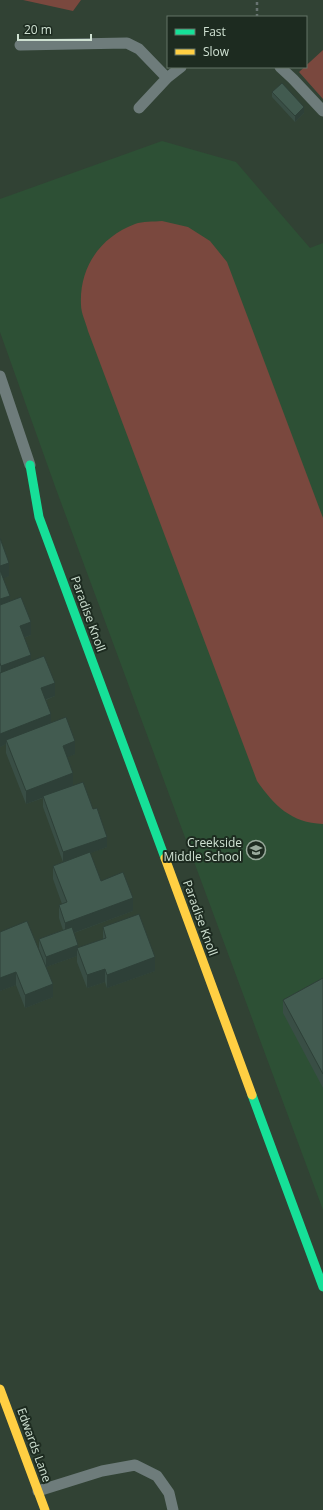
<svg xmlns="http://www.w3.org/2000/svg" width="323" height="1510" font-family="'Open Sans',sans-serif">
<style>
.built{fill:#2d5035}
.green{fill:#7a483e}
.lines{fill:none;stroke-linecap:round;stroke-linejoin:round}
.path{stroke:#677370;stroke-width:2.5;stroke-dasharray:3 3;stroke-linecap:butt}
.lane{stroke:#6e7c7b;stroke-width:11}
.fast{stroke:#16e098;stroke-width:9}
.slow{stroke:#ffcf43;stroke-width:9}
.wall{fill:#394e45}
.shaded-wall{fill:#2e4038}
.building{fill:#425b50;stroke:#2e4038}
.labels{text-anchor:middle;stroke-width:4;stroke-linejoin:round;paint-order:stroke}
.street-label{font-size:12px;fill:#cfe1d2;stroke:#1d2b20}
.poi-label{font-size:12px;fill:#cfe1d2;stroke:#1d2b20;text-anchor:end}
</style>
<rect width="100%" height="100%" fill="#314234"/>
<path class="built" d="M162,141L236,162L310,248L323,243V1210L56,489L0,332V199Z"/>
<path class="green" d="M23,0H81L73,11Z
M323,50V99L299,72Z
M162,221L188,227L210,241L227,262L323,518V824C291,823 274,805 257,781L88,331C86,323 81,313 81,305C79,268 100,237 135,224C143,221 153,222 162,221Z"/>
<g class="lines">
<path class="path" d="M257,17V0"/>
<path class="lane" d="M20,45L127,43L139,49L167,78L139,108
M280,67L293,79L323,111
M167,78L181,67
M0,376L30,465
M38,1491L102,1471L135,1465L157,1476L169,1493L173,1510"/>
<path class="fast" d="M30,465L39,517L165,858
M252,1095L323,1287"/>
<path class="slow" d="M165,858L252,1095
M0,1389L45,1510"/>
</g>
<path class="wall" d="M272,92L304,113L295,122L272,97Z
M0,538L9,576L3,578L10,602L31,635L24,638L31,661L55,696L46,700L51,722L75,754L67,757L73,786L107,847L90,853L101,881L133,911L74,933L78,948L103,939V927L155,971L107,988L105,982L87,988L77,962V956L46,967L39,949V939L63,930L59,918V905L62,904L53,879V866L63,862L43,807V798L26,804L6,753V744L0,747Z
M0,932L53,997L25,1008L16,985L0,991Z
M323,978V1088L283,1013V1000Z"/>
<path class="shaded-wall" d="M304,107V113L295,122V116Z
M9,563V576L0,580V566Z
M10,596V609L0,613V599Z
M31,622V635L20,639V626Z
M31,655V669L1,679V666Z
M55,683V696L41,701V688Z
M51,714V727L6,740V744L0,747V734Z
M75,741V754L63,759V746Z
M73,773V786L26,804V791Z
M107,837V847L63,863V852Z
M133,898V911L65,936V923Z
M78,945V951L77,948V956L46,967V957Z
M155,957V971L107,988V975Z
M105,969V982L87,988V975Z
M16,972V985L0,991V978Z
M53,984V997L25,1008V995Z"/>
<path class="building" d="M282,83L304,107L295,116L272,92Z
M0,538L9,563L0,566Z
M0,570L10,596L0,599Z
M21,597L31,622L20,626L31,655L1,666L0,663V605Z
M44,656L55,683L41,688L51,714L0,734V673Z
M66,717L75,741L63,746L73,773L26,791L6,740Z
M83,782L93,809L97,808L107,837L63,852L43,796Z
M90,852L101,881L123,872L133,898L65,923L59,905L67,902L53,866Z
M139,914L155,957L107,975L105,969L87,975L77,948L106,938L103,927Z
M27,921L53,984L25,995L16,972L0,978V932Z
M72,927L78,945L46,957L39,939Z
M323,978V1074L283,1000Z"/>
<defs>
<g id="school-ring" transform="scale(1)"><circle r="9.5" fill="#1d2b20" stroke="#98a99b" stroke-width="1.5"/><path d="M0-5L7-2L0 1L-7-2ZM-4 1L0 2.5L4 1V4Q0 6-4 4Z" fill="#98a99b"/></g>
</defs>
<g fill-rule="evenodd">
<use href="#school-ring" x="256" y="850"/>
</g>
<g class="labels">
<g class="street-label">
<text transform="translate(88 614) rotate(70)" y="4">Paradise Knoll</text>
<text transform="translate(200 918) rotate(70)" y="4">Paradise Knoll</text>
<text transform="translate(34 1445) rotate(70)" y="4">Edwards Lane</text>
</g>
<g class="poi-label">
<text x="242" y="847">Creekside<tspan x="242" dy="14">Middle School</tspan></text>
</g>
</g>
<rect x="167" y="16" width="140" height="52" fill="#1d2b20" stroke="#647467"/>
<rect x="175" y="29" width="20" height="6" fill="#16e098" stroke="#647467"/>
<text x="203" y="36" font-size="12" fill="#cfe1d2">Fast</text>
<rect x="175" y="49" width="20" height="6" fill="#ffcf43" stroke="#647467"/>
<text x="203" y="56" font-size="12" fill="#cfe1d2">Slow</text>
<path d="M18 34v6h73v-6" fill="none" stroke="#cfe1d2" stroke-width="2"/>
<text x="24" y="34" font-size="12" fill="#cfe1d2" stroke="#1d2b20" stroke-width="3" paint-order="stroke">20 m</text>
</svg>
